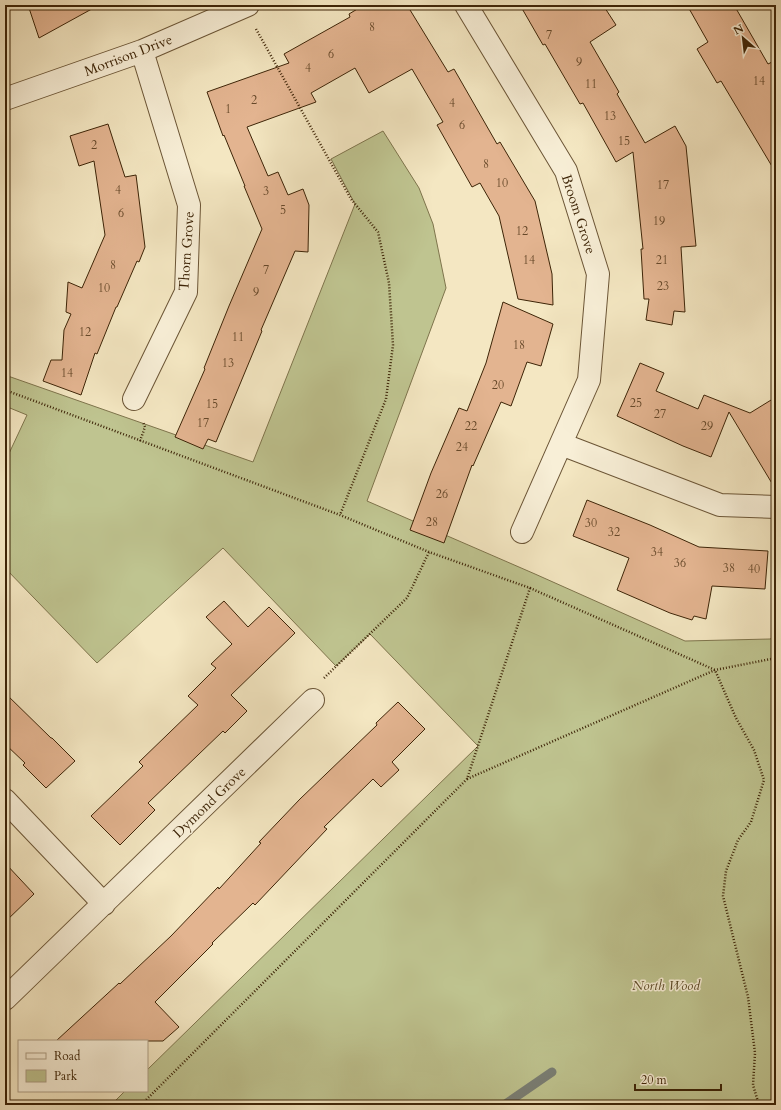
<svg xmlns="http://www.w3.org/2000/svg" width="781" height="1110" font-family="Cardo,serif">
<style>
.green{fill:#bfc490;stroke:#7e744c}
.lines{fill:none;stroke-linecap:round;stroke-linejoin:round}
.stream{stroke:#7a7f75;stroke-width:9}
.building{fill:#e3b490;stroke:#3d2407}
.minor-casing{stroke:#6b5536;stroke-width:24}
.path{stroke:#3d2407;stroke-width:2.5;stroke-dasharray:1 2;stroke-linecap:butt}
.minor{stroke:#f8efd7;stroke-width:22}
.labels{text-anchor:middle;stroke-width:3;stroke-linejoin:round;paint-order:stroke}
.number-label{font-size:12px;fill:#664829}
.street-label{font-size:14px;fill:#3d2407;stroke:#f8efd7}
.park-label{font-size:14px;font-style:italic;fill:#5e4c29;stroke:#f8efd7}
</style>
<rect width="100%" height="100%" fill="#f4e7c2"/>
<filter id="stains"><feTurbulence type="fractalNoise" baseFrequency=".005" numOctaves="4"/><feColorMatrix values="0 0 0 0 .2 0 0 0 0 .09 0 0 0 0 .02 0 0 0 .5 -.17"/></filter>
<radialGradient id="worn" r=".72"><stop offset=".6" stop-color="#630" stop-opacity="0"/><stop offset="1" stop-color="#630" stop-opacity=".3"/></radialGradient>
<path class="green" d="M383,131L419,188L433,224L446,288L367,501L535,574L685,641L770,639L776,637V1105H111L125,1091H147V1070L478,746L370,634L336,666L223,548L97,663L5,568V462L27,415L5,406V375L253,462L355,204L331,159Z"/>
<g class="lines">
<path class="stream" d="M504,1105L552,1072"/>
</g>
<path class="building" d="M28,5H99L39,38Z
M364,5H407L448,72L454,69L497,144L500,142L535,201L552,274L553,305L518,299L499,216L480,183L472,187L437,125L443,122L412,69L369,93L355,68L311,93L316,102L247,127L268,176L278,172L288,195L303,189L309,205L308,252L295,251L261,330L262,331L216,442L208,439L203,449L175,437L205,369L204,368L229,306L262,229L244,186H245L224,135L223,136L207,92L289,63L284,54L350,17L349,14Z
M520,5H603L616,25L590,42L619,92L617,94L645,143L675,126L686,146L696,246L681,247L685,312L674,311L672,325L646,320L649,299H644L641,249H643L633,152L616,162L583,103L580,104L545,44L543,45Z
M687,5H734L768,64L776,60V173L721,81L717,83L697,49L708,42Z
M108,124L125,177L136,175L145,247L139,262L137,261L117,307H116L97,354L95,353L81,395L43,381L51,360H62L64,330L71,314L66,312L68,282L82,288L105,235L94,161L79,166L70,136Z
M503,302L553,324L541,366L527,362L511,406L501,402L473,466L472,465L444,543L410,530L431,473L459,408L467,411L486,363Z
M640,363L664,373L656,391L698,409L704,395L750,413L776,397V490L729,412L711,457L683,446L617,416Z
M587,500L650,525L699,547L768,551L765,589L712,586L706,619L694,616L692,620L670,613L617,590L629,558L573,536Z
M224,601L248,627L269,607L295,633L231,695L247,711L225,733L223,731L148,803L155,810L120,845L91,816L143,766L139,762L198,705L188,696L216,668L211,664L232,644L206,617Z
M5,693L51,738H52L75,761L46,788L23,765L25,763L5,744Z
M398,702L425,729L392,762L399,770L381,787L373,779L324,827L327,829L255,905L253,903L212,943L213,944L155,1002L179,1027L163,1041H56L119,983L120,984L171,936L218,887L219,889L261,843L259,842L300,799L377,725L376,723Z
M5,863L34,894L5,922Z"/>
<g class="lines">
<g class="minor-casing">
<path id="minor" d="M466,5L566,171L598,274L589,380L522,532
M5,99L142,51L248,5
M134,399L186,292L189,205L142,51
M561,444L720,505L776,507
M5,800L104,904
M5,999L313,700"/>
</g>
<path class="path" d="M256,29L351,199L378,232L389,283L393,345L386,399L340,515
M5,390L340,515L429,552L530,588L467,779L141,1105
M140,441L145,427L143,422
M530,588L715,670L736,718L754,750L764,780L751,822L738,840L726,871L723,896L748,997L755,1053L753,1085L759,1105
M324,678L407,598L429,552
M467,779L715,670L776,658"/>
<use href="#minor" class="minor"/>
</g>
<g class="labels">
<g class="number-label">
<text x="372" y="31">8</text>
<text x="549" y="39">7</text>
<text x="331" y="58">6</text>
<text x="579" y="66">9</text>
<text x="308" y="72">4</text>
<text x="759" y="85">14</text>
<text x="591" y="88">11</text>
<text x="254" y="104">2</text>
<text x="452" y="107">4</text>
<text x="228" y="113">1</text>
<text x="610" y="120">13</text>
<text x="462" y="129">6</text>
<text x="624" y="145">15</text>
<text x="94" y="149">2</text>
<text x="486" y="168">8</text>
<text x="502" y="187">10</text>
<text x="663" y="189">17</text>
<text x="118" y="194">4</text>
<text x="266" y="195">3</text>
<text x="283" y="214">5</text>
<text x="121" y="217">6</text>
<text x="659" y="225">19</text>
<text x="522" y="235">12</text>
<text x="529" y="264">14</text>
<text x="662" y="264">21</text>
<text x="113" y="269">8</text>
<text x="266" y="274">7</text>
<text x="663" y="290">23</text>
<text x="104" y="292">10</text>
<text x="256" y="296">9</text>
<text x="85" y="336">12</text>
<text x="238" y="341">11</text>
<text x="519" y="349">18</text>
<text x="228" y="367">13</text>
<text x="67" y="377">14</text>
<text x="498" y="389">20</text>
<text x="636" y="407">25</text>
<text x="212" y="408">15</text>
<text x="660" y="418">27</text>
<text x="203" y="427">17</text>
<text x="471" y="430">22</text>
<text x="707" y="430">29</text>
<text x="462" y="451">24</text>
<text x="442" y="498">26</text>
<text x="432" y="526">28</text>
<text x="591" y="527">30</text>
<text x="614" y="536">32</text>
<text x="657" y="556">34</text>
<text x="680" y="567">36</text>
<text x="729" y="572">38</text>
<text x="754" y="573">40</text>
</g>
<g class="street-label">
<text transform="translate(128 55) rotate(-21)" y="5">Morrison Drive</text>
<text transform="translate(579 214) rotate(72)" y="5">Broom Grove</text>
<text transform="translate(186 251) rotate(-86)" y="5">Thorn Grove</text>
<text transform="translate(209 802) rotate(-44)" y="5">Dymond Grove</text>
</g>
<g class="park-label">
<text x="666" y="990">North Wood</text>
</g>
</g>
<rect width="781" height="1110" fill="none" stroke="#f4e7c2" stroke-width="20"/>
<rect x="6" y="6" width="769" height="1098" fill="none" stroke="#3d2407" stroke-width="2"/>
<rect x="10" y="10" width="761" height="1090" fill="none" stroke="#3d2407"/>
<rect x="18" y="1040" width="130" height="52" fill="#f8efd7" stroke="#ad9e84"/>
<rect x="26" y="1053" width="20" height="6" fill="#f8efd7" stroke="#ad9e84"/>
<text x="54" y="1060" font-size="12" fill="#3d2407">Road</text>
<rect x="26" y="1070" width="20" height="12" fill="#bfc490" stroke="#ad9e84"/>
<text x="54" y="1080" font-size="12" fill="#3d2407">Park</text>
<g transform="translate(743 38) rotate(332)" stroke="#f8efd7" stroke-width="3" paint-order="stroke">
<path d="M0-3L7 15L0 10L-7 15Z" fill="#3d2407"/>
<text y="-6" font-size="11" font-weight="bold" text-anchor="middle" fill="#3d2407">N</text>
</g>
<path d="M635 1084v6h86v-6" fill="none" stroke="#3d2407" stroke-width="2"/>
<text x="641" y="1084" font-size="12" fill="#3d2407" stroke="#f8efd7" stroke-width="3" paint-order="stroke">20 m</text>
<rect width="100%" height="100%" filter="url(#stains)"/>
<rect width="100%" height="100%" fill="url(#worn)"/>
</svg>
